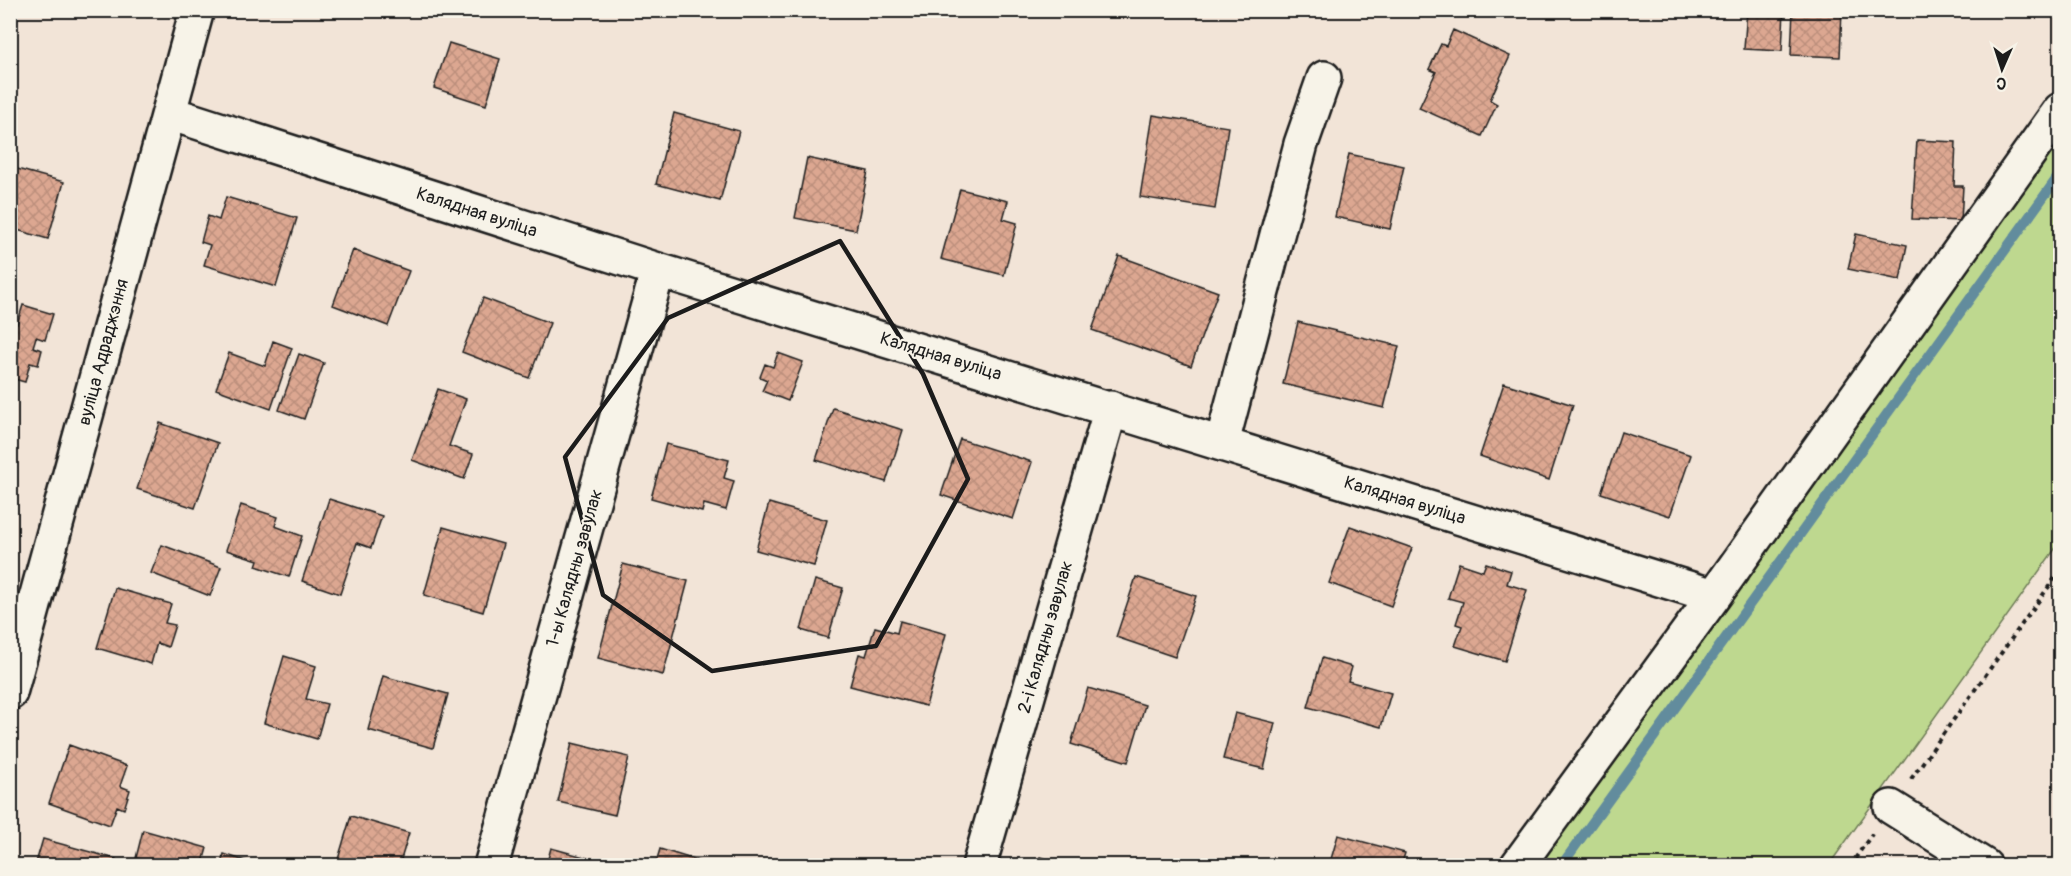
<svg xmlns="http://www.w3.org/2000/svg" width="2071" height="876" font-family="Pangolin,sans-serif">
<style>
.grass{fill:#bed88f;stroke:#6d7a56;stroke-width:1.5}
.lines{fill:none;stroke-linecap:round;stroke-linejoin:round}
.stream{stroke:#628c9d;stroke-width:10}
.building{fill:url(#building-cross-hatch);stroke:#1c1c1c;stroke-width:1.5}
.minor-casing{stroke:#1c1c1c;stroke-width:38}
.path{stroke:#1c1c1c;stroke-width:4;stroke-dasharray:4.5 4.5;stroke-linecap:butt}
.minor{stroke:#f7f3e8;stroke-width:33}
.marked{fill:none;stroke:#1c1c1c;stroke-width:4.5;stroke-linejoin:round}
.labels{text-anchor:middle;stroke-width:4.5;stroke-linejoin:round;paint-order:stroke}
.street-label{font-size:18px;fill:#1c1c1c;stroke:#f7f3e8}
</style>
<defs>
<pattern id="building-cross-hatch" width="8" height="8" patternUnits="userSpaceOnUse" patternTransform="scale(1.5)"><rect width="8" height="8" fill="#dca791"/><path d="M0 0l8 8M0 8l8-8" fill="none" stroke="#bc8f7c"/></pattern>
</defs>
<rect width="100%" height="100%" fill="#f2e4d7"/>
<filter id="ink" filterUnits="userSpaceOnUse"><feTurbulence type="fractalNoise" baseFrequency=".0167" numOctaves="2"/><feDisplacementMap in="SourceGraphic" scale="12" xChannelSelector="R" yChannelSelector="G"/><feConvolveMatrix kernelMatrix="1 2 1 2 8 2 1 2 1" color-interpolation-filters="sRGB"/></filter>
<g filter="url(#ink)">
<path class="grass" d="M2060,131V542L1829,865L1523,866Z"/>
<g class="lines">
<path class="stream" d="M1561,866L2060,174"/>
</g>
<path class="building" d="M51,10H85V14Z
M1747,10H1784L1782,51L1744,49Z
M1793,10H1842L1840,57L1791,55Z
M1453,30L1510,56L1490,100L1497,104L1482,136L1419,108L1436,72L1429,69L1441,44L1446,46Z
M449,43L500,59L486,105L434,88Z
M674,113L739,131L720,201L656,184Z
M1153,115L1228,127L1215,209L1140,197Z
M1917,140L1956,142L1954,186H1963L1961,221L1912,219Z
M1349,154L1404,166L1390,229L1335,217Z
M807,158L868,171L856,230L795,218Z
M10,167L64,182L48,239L10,228Z
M960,189L1008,201L1003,219L1017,223L1004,275L941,259Z
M226,197L297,218L276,287L204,265L210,245L201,242L208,216L219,220Z
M1856,234L1907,245L1900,280L1848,269Z
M353,250L409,271L388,326L333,305Z
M1119,256L1218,292L1191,366L1092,330Z
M483,298L550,323L529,378L462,352Z
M23,305L53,314L45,340L36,337L33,347L42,350L38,365L30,363L25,382L10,378V322L17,324Z
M1298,322L1399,346L1384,408L1283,384Z
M273,341L292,348L271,409L216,389L229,353L265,366Z
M778,353L803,362L788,401L762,391L767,380L760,377L765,364L773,367Z
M299,354L324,363L304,419L279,410Z
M1504,383L1573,405L1549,480L1480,456Z
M438,389L466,399L449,446L473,454L464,479L412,460Z
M833,408L903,430L886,482L816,460Z
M160,423L218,443L195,508L137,489Z
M1621,432L1691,455L1670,516L1601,493Z
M960,439L1032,462L1013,519L941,495Z
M666,444L729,460L724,478L734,481L726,510L704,504L702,512L651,498Z
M329,499L382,516L371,548L357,543L340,594L302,581Z
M769,503L827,520L814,566L756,550Z
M241,505L278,517L275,526L302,536L289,577L256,566L258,560L226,550Z
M1350,526L1412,548L1391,606L1329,583Z
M443,527L503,544L483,612L424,595Z
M162,545L221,567L210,596L151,573Z
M1459,563L1483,571L1486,563L1511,571L1507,584L1527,590L1505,661L1455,646L1462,626L1456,624L1463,602L1448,598Z
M623,564L688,581L663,675L598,658Z
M1136,577L1196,596L1175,657L1116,637Z
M815,580L843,588L828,638L801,630Z
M115,588L171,604L165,623L175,625L168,647L157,643L151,664L97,648Z
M900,621L946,634L926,706L850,686L859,654L866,656L875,627L897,633Z
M284,656L316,666L306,699L327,704L317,739L264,723Z
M1322,658L1352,667L1348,681L1391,693L1381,727L1308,707Z
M383,676L448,694L433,748L368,730Z
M1088,688L1145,705L1128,762L1071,744Z
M1235,713L1275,723L1264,769L1223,759Z
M572,743L629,757L615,815L558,802Z
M69,745L127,766L120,786L130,790L124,809L117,806L110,825L49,803Z
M351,816L409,833L399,866H336Z
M143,830L207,848L202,866H163L136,858Z
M1338,835L1405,853L1401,866H1329Z
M43,839L116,859L114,866H35Z
M551,848L617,866H546Z
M660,849L714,866H655Z
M224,854L260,866H220Z
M1040,857L1071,866H1037Z"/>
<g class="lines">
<g class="minor-casing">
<path id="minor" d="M169,113L658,270L1714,596
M1222,443L1301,144L1324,78
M10,693L197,10
M1891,807L1985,866
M491,866L658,270
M979,866L1111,408
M1517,866L1714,596L2060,110"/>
</g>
<path class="path" d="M1911,779L2060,571
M1850,866L1872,834"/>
<use href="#minor" class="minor"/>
</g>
</g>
<path class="marked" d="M840,241L923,374L968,479L876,646L712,671L603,595L565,457L668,318Z"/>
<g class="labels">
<g class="street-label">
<text transform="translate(477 212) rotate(18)" y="6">Калядная вуліца</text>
<text transform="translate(103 352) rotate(-75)" y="6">вуліца Адраджэння</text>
<text transform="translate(941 356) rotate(17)" y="6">Калядная вуліца</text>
<text transform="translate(1405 500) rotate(17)" y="6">Калядная вуліца</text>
<text transform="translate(574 568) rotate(-74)" y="6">1-ы Калядны завулак</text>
<text transform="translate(1045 637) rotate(-74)" y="6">2-і Калядны завулак</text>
</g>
</g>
<rect width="2071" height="876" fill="none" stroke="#f7f3e8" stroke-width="36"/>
<rect x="18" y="18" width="2035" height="840" fill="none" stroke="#1c1c1c" stroke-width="2" filter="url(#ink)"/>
<g transform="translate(2002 69) rotate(183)" stroke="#f7f3e8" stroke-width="4.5" paint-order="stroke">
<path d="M0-4.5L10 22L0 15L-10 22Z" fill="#1c1c1c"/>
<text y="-9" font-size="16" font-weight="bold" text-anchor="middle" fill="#1c1c1c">С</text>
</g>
</svg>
